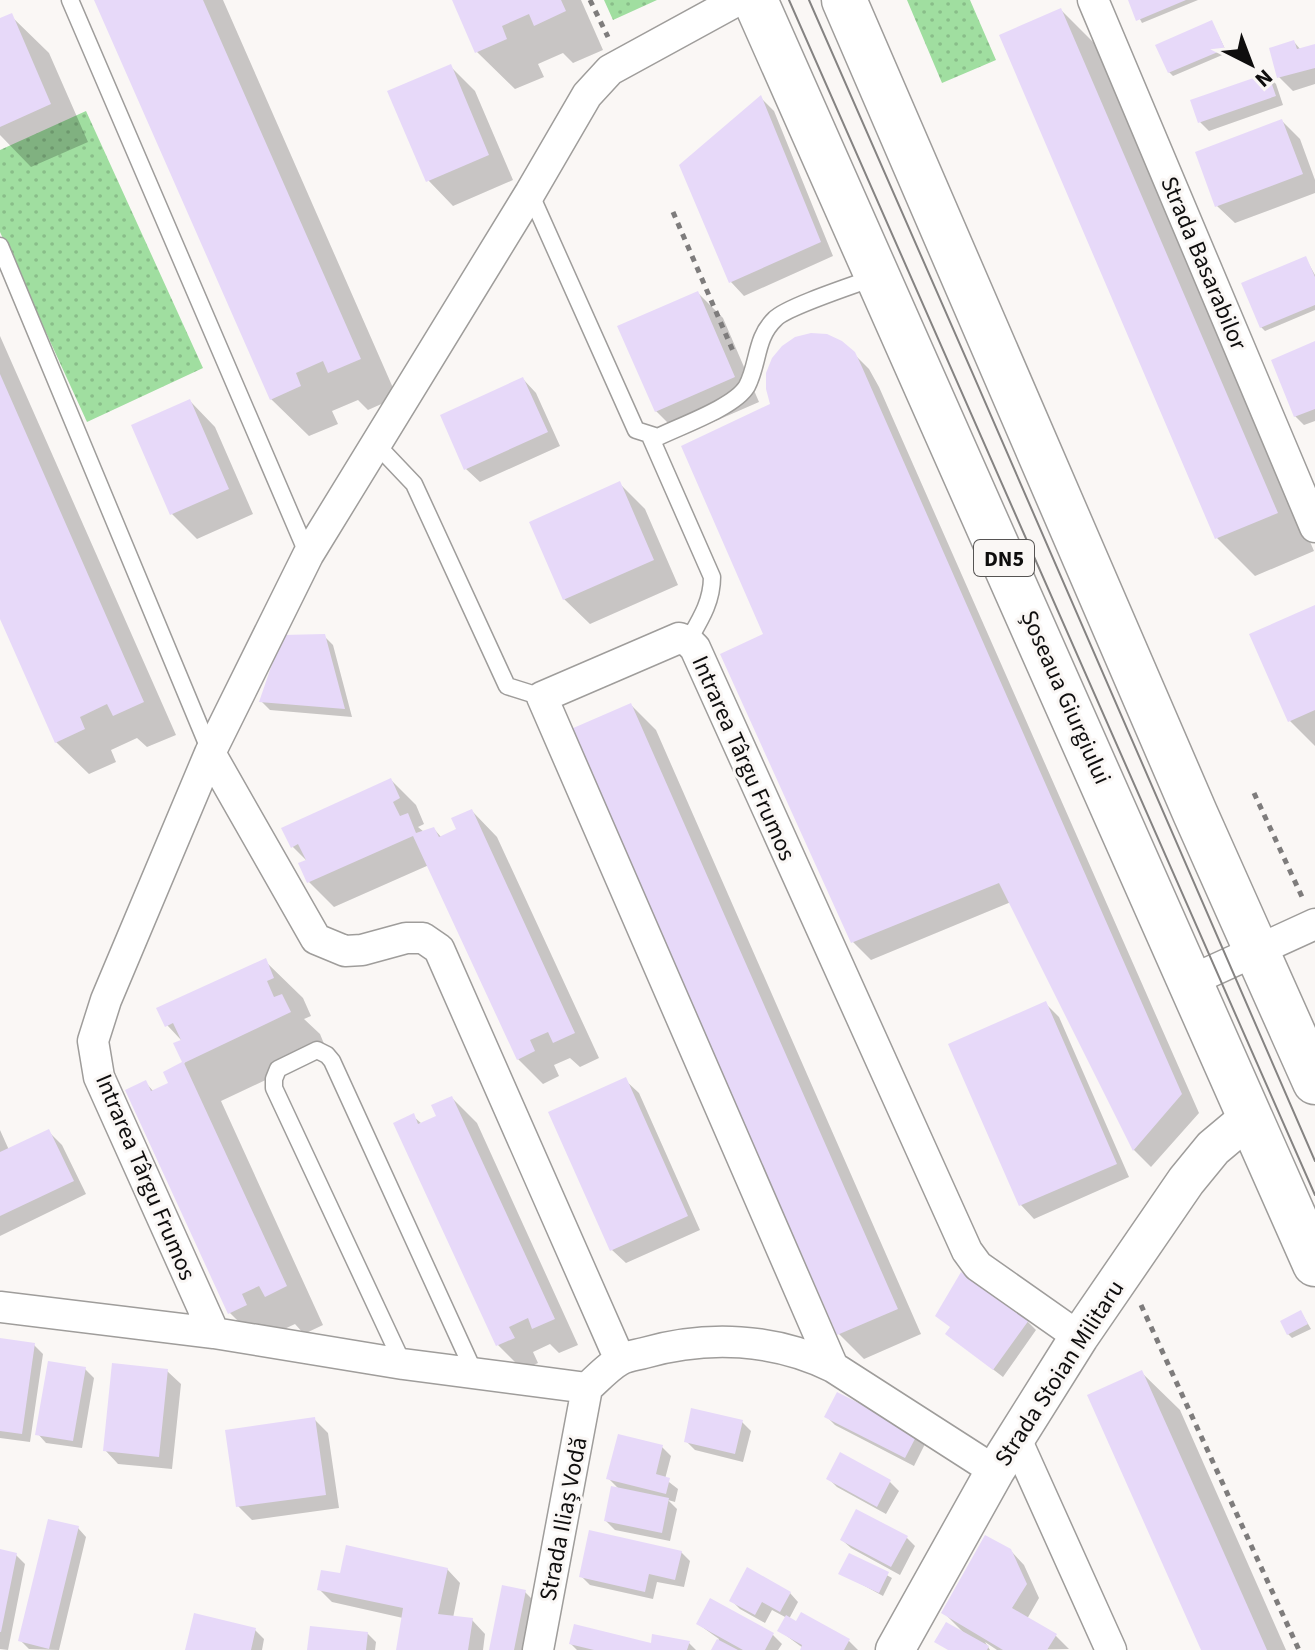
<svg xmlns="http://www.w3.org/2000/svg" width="1315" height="1650" font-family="'Source Sans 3',sans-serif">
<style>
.green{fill:url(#green-dots)}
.shadow{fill:#0003}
.building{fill:#e7d9f9}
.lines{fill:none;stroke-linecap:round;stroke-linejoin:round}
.service-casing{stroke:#9f9d9b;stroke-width:19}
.minor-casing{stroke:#9f9d9b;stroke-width:33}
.tertiary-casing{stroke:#9f9d9b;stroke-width:41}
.primary-casing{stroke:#9f9d9b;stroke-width:47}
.path{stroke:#7e7c7c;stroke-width:5;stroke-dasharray:6 6;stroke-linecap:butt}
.service{stroke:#fff;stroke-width:16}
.minor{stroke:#fff;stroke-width:30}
.tertiary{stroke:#fff;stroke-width:38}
.primary{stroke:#fff;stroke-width:44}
.tram{stroke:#858382;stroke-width:2}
.labels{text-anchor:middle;stroke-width:6;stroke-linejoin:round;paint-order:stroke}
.shield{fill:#faf7f5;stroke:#565453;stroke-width:2}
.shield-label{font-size:22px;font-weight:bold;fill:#0f0e0e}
.street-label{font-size:24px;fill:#0f0e0e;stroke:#faf7f5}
</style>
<defs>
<pattern id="green-dots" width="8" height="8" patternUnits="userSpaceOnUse" patternTransform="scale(2)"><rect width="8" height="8" fill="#a0dea0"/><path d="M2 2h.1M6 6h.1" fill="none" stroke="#89bd89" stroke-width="1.8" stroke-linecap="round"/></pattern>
</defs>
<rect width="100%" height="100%" fill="#faf7f5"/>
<path class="green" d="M604,0H657L613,20Z
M907,0H970L996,60L942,83Z
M86,111L203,368L87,422L0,232V150Z"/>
<path class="shadow" d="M96,0H223L397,397L368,410L358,400L332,411L338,424L309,436L271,399Z
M454,0H581L603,50L573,63L563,53L538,64L544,77L515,89L477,52Z
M1130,0H1198L1142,23Z
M1061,10L1099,48L1314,551L1255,576L1217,538L1001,36Z
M11,16L49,53L88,142L31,167L0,135V21Z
M1212,22L1227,53L1173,76L1169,72Z
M1294,42L1301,50L1315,46V84L1293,91L1279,77Z
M450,66L475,91L513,180L453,206L428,180Z
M1267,75L1276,84L1283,105L1209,131L1200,122Z
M761,98L774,111L833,256L744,296L731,282L682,165Z
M1282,121L1300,139L1315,180V193L1235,223L1217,206Z
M1306,259L1315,275V310L1265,331L1261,327Z
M698,293L723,318L759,402L681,436L656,411Z
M0,336L176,735L147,747L137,738L111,750L116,762L89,774L56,742L0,614Z
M1315,343V421L1304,425L1295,416Z
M850,350L869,369L879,387L1199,1113L1151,1167L1134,1150L1011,902L871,960L853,942L722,655L766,635L772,405Z
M523,379L536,393L560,446L480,482L466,469Z
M190,401L215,427L253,514L197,539L172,514Z
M620,484L645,509L678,585L590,624L564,599Z
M1315,607V746L1290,721Z
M324,636L333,645L352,717L270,710L261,701Z
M631,705L656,730L921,1334L864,1359L839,1334L574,730Z
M391,780L416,805L424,824L418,827L424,832L434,829L442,838L459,830L472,811L497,837L599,1058L580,1067L570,1058L554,1065L559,1076L543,1084L518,1059L429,865L334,907L309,882L307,861L292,846Z
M265,961L303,998L311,1016L304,1019L320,1034L327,1051L221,1101L323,1325L304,1334L295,1324L278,1332L267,1350L230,1313L146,1083L154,1092L171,1084L166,1073L185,1063L176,1044L182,1041L167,1025Z
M1045,1003L1059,1017L1129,1177L1034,1219L1021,1205Z
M625,1080L639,1093L700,1230L626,1263L612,1250Z
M452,1098L477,1123L578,1345L559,1353L550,1344L533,1352L538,1363L523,1370L498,1345L396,1124L413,1116L422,1124L439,1117Z
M0,1130L9,1150L48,1131L62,1145L86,1194L0,1236Z
M1301,1312L1311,1329L1292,1338L1288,1334Z
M1027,1321L1036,1330L1003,1377L947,1334Z
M0,1341L34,1345L43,1354L30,1442L0,1438Z
M85,1369L94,1378L82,1448L46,1443L38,1434Z
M167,1371L181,1384L172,1469L118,1464L105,1450Z
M1142,1373L1180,1410L1286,1650H1203Z
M826,1416L917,1435L925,1444L914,1466L835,1425Z
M314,1419L328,1433L339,1508L252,1520L238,1506Z
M742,1422L751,1431L743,1462L695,1450L686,1441Z
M662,1447L671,1456L665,1479L678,1489L675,1502L668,1500L677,1509L670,1541L615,1530L606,1521L620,1490L608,1478Z
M841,1455L890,1482L899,1491L886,1514L837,1487L828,1478Z
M78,1528L86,1537L59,1650L29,1649L20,1640Z
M906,1537L915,1546L900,1575L851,1548L842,1540Z
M1010,1550L1024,1565L1039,1598L1027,1619L1056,1636L1069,1649L997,1650L985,1642L990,1650H949L964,1633L944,1613Z
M0,1551L16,1555L25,1564L8,1650L0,1649Z
M681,1552L690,1561L684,1587L657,1582L653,1599L590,1585L581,1576Z
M850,1555L892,1578L883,1596L841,1573Z
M447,1569L460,1583L453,1618L472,1620L485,1634L483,1650H398L403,1618L332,1602L319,1589Z
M525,1592L534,1601L524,1650H491Z
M790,1593L798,1602L789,1619L797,1623L802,1615L849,1641L858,1650H802L803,1648L780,1631L787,1618L772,1610L765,1623L740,1609L731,1600Z
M698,1624L773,1635L782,1644L778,1650H713L719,1639Z
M255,1630L264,1639L262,1650H187Z
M367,1633L376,1642L375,1650H309Z
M689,1643L696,1650H577L571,1644Z"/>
<path class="building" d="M94,0H203L361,359L328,373L323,361L296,373L301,386L270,400Z
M452,0H561L566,11L534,26L529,14L502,26L507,39L475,53Z
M1128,0H1186L1136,21Z
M1061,8L1278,513L1215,539L999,35Z
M12,13L51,104L0,127V18Z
M1212,20L1225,49L1168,73L1155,45Z
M1294,40L1297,49L1315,44V68L1277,78L1269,48Z
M451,64L489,155L426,182L387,91Z
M1268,73L1276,96L1198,123L1190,100Z
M761,95L821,242L729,283L679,165Z
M1282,119L1303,174L1215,207L1195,152Z
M1306,256L1315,277V305L1260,328L1241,283Z
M698,291L735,377L655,412L617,326Z
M811,333L827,334L842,341L855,352L862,367L1182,1094L1133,1151L999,883L851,943L720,654L763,634L681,446L770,404L766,389V373L772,358L782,346L795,337Z
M1315,341V409L1294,417L1271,360Z
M0,374L144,702L113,716L107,704L80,717L85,729L55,743L0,619Z
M523,377L548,432L464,470L440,415Z
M190,399L229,489L170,515L131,425Z
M620,481L654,560L563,600L529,522Z
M1315,605V710L1288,722L1249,634Z
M325,634L345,709L259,702L282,635Z
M631,703L898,1309L837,1335L571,729Z
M391,778L400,798L393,802L400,816L408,813L416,833L434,827L439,837L456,829L451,818L472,809L575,1033L553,1043L548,1032L530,1040L535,1051L517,1060L413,836L307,883L298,863L306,860L298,844L291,848L281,828Z
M266,958L274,978L267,981L274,997L282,994L291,1012L184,1063L287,1286L265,1297L259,1286L242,1294L247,1305L228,1314L125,1090L146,1080L151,1091L168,1083L163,1072L182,1062L173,1043L181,1040L173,1023L165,1027L156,1008Z
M1046,1001L1117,1164L1019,1206L948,1044Z
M626,1077L688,1216L610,1251L548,1112Z
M452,1096L555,1319L532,1329L528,1318L509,1327L515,1338L496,1346L393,1123L414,1113L418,1124L436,1116L431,1105Z
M49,1129L74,1181L0,1216V1152Z
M961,1272L1029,1320L993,1370L945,1334L950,1327L935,1316Z
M1301,1310L1308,1324L1287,1335L1280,1321Z
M0,1338L35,1343L22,1434L0,1431Z
M48,1361L86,1367L73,1441L35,1435Z
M112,1363L168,1369L159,1457L103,1451Z
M1142,1370L1212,1526L1267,1650H1201L1087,1395Z
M837,1392L918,1433L905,1458L824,1417Z
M691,1408L743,1420L735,1454L684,1442Z
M315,1417L326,1495L236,1507L225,1430Z
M618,1434L663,1445L656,1474L670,1478L666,1494L606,1479Z
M840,1452L891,1480L877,1507L826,1479Z
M611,1486L669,1498L662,1533L604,1521Z
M856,1509L908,1536L891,1567L840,1540Z
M48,1519L79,1526L49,1649L18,1641Z
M589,1530L682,1551L675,1580L649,1574L645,1592L579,1577Z
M985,1535L1011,1549L1027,1584L1012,1608L1057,1634L1047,1650H1003L941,1613Z
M346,1545L448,1568L438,1614L473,1618L468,1650H396L403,1608L317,1590L321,1570L340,1573Z
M0,1549L17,1553L1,1632H0Z
M849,1553L889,1572L879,1593L838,1574Z
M747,1567L791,1592L780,1612L762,1602L755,1615L729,1601Z
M502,1585L526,1590L514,1650H489Z
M710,1598L774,1633L765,1650H743L696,1624Z
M801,1612L850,1639L844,1650H800L802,1645L777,1631L786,1615L796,1621Z
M194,1613L256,1628L251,1650H185Z
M946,1622L989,1646L987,1650H948L934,1642Z
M574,1624L651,1643L652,1634L690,1641L687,1650H594L569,1644Z
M310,1626L368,1632L366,1650H307Z
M717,1639L738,1650H711Z"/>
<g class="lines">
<g class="service-casing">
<path id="service" d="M70,0L308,555
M530,193L636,430L658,437C680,426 735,407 747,386C759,363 755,338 775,319C786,307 857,284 876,277
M0,246L210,751
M650,436L712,577C712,602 700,620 688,641
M376,444L414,484L507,686L542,697
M403,1364L274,1088V1079L278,1069L317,1050L327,1055L332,1061L475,1374"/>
</g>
<g class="minor-casing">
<path id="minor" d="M1093,0L1315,527
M210,753L316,939L345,951L362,950L406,938H423L439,949L620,1360
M1190,981L1315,924
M0,1307L214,1333L403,1364L587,1388C597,1379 609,1366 620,1360C627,1356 637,1355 644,1353C707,1335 775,1338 833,1367
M214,1333L99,1077L93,1041L106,1000L210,753L308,555L530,193L587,95L610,70L738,0
M1016,1439L1111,1650
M995,1471L833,1367L542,697L679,638L688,641L695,648L967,1251L978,1266L1079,1337
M538,1650L587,1388"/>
</g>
<g class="tertiary-casing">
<path id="tertiary" d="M895,1650L995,1471L1079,1337L1186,1181L1213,1148L1250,1117"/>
</g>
<g class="primary-casing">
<path id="primary" d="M755,0L1315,1264
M844,0L1195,813L1315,1082"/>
</g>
<path class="path" d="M590,0L608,37
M673,212L733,351
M1254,793L1303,899
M1141,1305L1299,1650"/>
<use href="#service" class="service"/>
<use href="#minor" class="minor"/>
<use href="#tertiary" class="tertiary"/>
<use href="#primary" class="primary"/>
<path class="tram" d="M789,0L1315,1195
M809,0C980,386 1145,775 1315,1161"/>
</g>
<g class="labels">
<rect class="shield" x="974" y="540" width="60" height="36" rx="6"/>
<g class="shield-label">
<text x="1004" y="566">DN5</text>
</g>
<g class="street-label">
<text transform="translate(1204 263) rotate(67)" y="8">Strada Basarabilor</text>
<text transform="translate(1066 697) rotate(66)" y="8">Șoseaua Giurgiului</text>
<text transform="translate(744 758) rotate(66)" y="8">Intrarea Târgu Frumos</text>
<text transform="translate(146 1177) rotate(67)" y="8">Intrarea Târgu Frumos</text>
<text transform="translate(1059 1373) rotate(-57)" y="8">Strada Stoian Militaru</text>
<text transform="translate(563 1519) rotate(-79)" y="8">Strada Iliaș Vodă</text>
</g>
</g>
<g transform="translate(1251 64) rotate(138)" stroke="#faf7f5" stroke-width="6" paint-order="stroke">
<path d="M0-6L14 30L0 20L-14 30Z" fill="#0f0e0e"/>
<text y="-12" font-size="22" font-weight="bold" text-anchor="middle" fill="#0f0e0e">N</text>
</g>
</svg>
